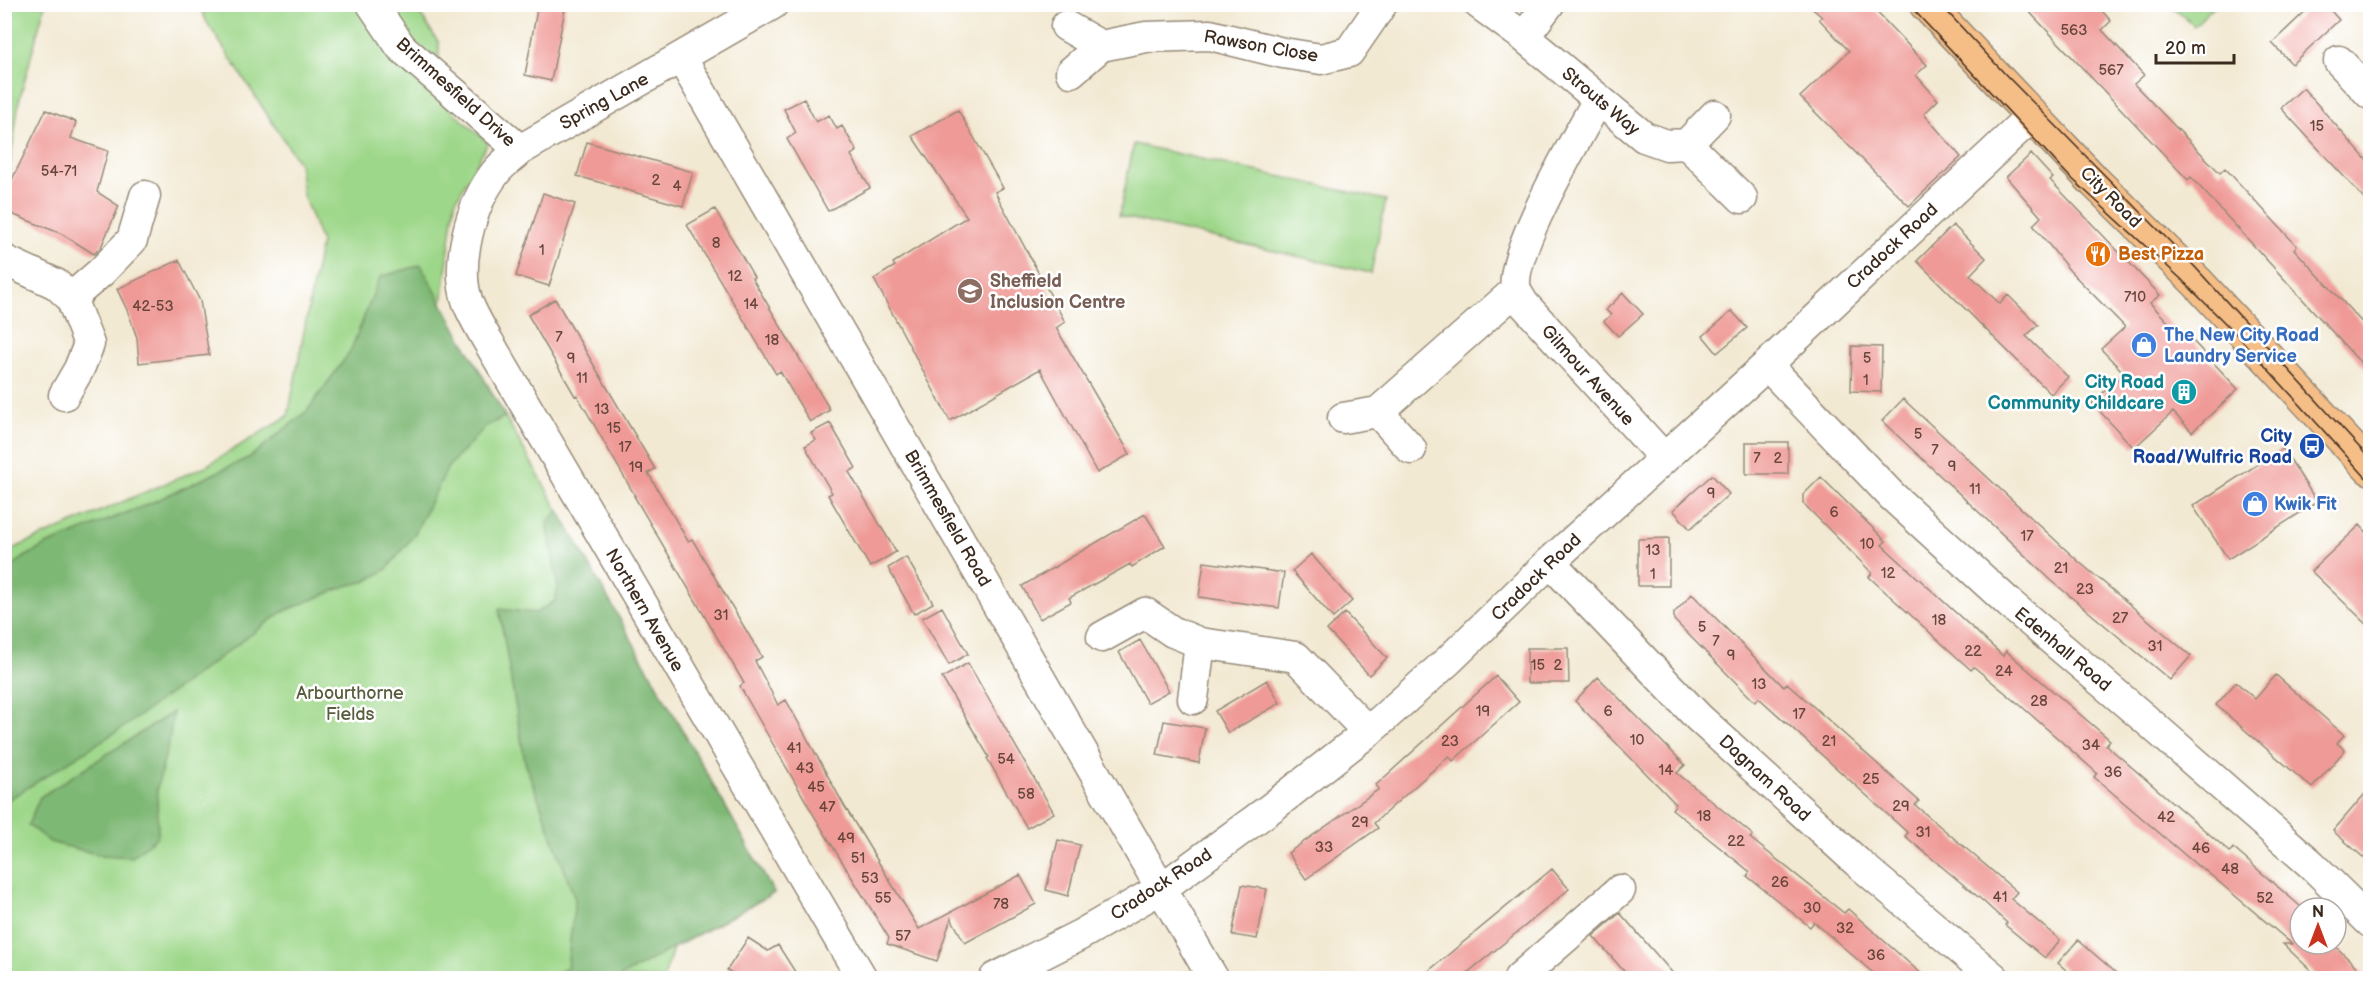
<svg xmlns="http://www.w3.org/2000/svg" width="2375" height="983" font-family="'Balsamiq Sans',sans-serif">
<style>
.green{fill:#9dd789;stroke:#6c8054;stroke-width:1.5}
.forest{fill:#7eb875;stroke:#5c714a;stroke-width:1.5}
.building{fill:#ef9a96}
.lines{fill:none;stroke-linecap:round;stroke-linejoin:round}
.street-casing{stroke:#968a78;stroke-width:33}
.primary-casing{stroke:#968a78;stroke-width:36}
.street{stroke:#fff;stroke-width:30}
.primary{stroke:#f6be87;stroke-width:33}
.tram{stroke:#3b2a1e;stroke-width:1.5}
.labels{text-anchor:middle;stroke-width:5;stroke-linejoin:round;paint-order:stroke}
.number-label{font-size:15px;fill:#68463c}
.street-label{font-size:18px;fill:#3b2a1e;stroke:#fff}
.food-label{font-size:18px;font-weight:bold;fill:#c56008;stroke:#fff;text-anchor:start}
.education-label{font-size:18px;font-weight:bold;fill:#785e54;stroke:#fff;text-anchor:start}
.shop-label{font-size:18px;font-weight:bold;fill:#366cbe;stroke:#fff;text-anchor:start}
.culture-label{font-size:18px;font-weight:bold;fill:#0d838f;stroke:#fff;text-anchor:end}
.transit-label{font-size:18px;font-weight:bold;fill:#164399;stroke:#fff;text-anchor:end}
.park-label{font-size:18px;fill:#585e3e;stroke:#fff}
</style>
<rect width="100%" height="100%" fill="#fff"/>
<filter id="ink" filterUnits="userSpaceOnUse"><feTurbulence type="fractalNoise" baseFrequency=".0167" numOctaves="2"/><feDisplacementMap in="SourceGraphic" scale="12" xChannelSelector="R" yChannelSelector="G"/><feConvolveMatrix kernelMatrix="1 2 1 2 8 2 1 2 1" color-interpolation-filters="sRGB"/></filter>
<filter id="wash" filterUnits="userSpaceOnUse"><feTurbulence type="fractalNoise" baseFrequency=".008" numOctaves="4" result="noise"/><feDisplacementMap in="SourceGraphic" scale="24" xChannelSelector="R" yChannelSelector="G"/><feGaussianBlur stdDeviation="1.35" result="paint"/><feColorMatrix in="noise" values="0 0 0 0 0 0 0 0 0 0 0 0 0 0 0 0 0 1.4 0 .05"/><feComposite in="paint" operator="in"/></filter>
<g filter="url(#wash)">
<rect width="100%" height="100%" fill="#f2e9d3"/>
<path class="green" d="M5,4L45,5L19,101L9,171L5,182Z
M200,5H414L439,43L438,98L488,143L455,202L442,304L774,893L673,948L664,978H5L4,555L10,550L206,466L288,416L321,242L303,195L299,163L206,21Z
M2171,5H2215L2194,26Z
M1134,144L1386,200L1371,273L1119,216Z"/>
<path class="forest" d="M421,265L505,417L486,426L448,467L414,535L387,569L367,581L346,586L282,612L124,727L5,802V572L23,558L46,545L151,503L250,457L307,411L350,352L380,277Z
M559,511L774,893L618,978H547L567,968L575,899L525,762L499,609L536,613L555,601L558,588L547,522Z
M173,712L169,741L157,788L158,836L132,857L100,855L50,842L28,825L40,797Z"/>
<g id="blocks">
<path class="building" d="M538,4H566L551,81L525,75Z
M1807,4H1869L1927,65L1916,75L1938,100L1924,114L1961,157L1909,206L1800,97L1849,51L1819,19L1822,17Z
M2022,4H2096L2111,21L2102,30L2144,75L2134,84L2220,173L2225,168L2297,246L2294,249L2370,331V373L2191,177L2188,180Z
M2313,4H2325L2339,20L2292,64L2272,43Z
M2303,88L2370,164V205L2281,108Z
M804,99L816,122L829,115L837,129L842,126L857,151L851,155L870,188L828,211L787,139L796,133L784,109Z
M46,110L76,122L71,138L108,151L97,192L119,206L101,247L94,254L62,234L4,211V196Z
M958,110L1003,188L995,192L1065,322L1056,328L1130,454L1097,473L1040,369L950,421L874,279L895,266L893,263L967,217L912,136Z
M587,142L693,172L683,206L577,176Z
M2031,154L2053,178L2050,180L2160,295L2150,303L2187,342L2190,338L2238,389L2192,432L2173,412L2134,448L2092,403L2124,373L2101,349L2125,327L2070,271L2033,225L2041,217L2006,177Z
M543,193L575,204L549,286L516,276Z
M715,209L754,277L752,278L830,410L810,422L780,371L776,374L687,225Z
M1953,225L1986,258L1970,275L2000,304L2008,295L2038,325L2026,336L2068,377L2051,394L1917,261Z
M179,260L200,301L209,355L139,363L137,338L128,312L117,289Z
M1623,293L1643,314L1618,336L1604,321L1611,315L1606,310Z
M555,299L655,469L648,473L688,541L692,539L762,657L755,661L778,705L786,700L845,807L919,929L1020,875L1036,904L965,943L951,918L937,961L887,944L889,938L819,824L766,732L740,686L744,683L634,496H635L577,395L575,396L528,315Z
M1732,311L1747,328L1717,353L1703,336Z
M1852,346L1882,347L1881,392L1851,391Z
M1903,399L2078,561L2191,656L2170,680L2052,581L1882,421Z
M830,423L856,468L849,472L896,552L870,567L828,495L832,493L805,446L816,440L811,433Z
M1746,442H1788V474H1746Z
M2283,448L2317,502L2228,559L2193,506Z
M1712,475L1729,494L1690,529L1673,510Z
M1821,477L1886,541L1882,545L2003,656L2006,651L2110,740L2106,745L2202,828L2230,852L2233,848L2300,906V944H2333L2368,978H2319L2283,944H2292L2200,866L2199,867L2094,777L2097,773L2020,705L1974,667L1971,670L1869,577L1872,573L1803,503V495Z
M1145,514L1165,546L1132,567L1130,564L1069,598L1071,602L1040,619L1022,586Z
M2360,525L2370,536V627L2311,571Z
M1669,538V586H1638V539Z
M1311,554L1352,601L1333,618L1292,571Z
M906,557L933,603L914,614L888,568Z
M1204,562L1284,573L1279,608L1199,597Z
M1692,594L1784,687L1787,683L1919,801L1915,805L2017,892L2011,899L2060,940L2045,958L2005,925L2007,923L1983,901L1905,836L1908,833L1759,698L1755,702L1674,620V613Z
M942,607L968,654L949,665L922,618Z
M1345,613L1387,658L1369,675L1327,630Z
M1140,640L1169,691L1147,703L1119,652Z
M1527,648H1568L1569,683H1527Z
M968,663L1054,813L1027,828L987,758L989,757L942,678Z
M2276,675L2344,735L2337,743L2345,750L2312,788L2216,705L2236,682L2255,699Z
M1496,676L1519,702L1453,761L1449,756L1413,788L1374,823L1378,828L1306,879L1288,853L1379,789L1376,785Z
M1598,677L1685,765L1677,773L1753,835L1750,838L1844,913L1848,909L1926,978H1879L1814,922L1810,927L1778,901L1747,876L1750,872L1672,809L1676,804L1575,701Z
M1267,680L1280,703L1228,733L1215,711Z
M1164,721L1205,728L1199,763L1157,755Z
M2370,788V863L2333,831Z
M1058,840L1080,845L1068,896L1046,890Z
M1552,869L1569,889L1547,908L1461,978H1420Z
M1242,885L1267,889L1257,939L1232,935Z
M1620,913L1677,978H1630L1593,936Z
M748,938L768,951L778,945L799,978H740L727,970Z
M2078,940L2122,978H2075L2058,963Z"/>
</g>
</g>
<g filter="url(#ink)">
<use href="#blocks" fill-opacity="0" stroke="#968a78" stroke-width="1.5"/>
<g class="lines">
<g class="street-casing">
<path id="street" d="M372,4L401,47L520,150
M773,4L520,150C512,157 502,164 496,172C471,203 454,265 468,303C476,323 489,342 499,360L862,978
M1479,4L1524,37L1644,137L1667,145L1687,144L1715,115
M1066,26L1101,46L1146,37L1210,35L1283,53L1321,59L1349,52L1382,4
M1524,37L1549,4
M682,59L1213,978
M2339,61L2370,94
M1071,72L1101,46
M1598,100C1579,134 1507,256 1516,291C1518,295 1521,299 1523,303L1664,458
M1687,144L1742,198
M4,260L56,284L71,298L89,344L79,369L64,395
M71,298L101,272L132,240L145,196
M1767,365L1892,496L2010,604L2150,723L2311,864L2370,922
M1378,412L1411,449
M1343,418L1378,412L1516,290
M1550,562L1698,717L1857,862L1994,978
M1102,637L1145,613L1173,632L1200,643L1296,657L1368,732
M1193,699L1200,643
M995,978L1080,935L1162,888L1271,808L1368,732L1449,660L1550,562L1767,365L2032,116
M1519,978L1620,890"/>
</g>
<g class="primary-casing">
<path id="primary" d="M1926,4L2095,182L2197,282L2370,468"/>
</g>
<use href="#street" class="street"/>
<use href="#primary" class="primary"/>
<path class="tram" d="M1908,4L2068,175L2180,278L2237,335L2370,482
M1940,4L2006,75L2195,267L2370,459"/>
</g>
</g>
<defs>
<g id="restaurant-disc" transform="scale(1.35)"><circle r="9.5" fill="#e8710a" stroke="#fff"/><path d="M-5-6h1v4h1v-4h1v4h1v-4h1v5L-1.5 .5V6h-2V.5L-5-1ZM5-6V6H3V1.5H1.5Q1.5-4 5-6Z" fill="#fff"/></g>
<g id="school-disc" transform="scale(1.35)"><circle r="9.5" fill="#8d6e63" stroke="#fff"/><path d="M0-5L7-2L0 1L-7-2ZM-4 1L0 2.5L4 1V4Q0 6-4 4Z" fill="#fff"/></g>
<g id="shop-disc" transform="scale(1.35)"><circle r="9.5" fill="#3f7fe0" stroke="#fff"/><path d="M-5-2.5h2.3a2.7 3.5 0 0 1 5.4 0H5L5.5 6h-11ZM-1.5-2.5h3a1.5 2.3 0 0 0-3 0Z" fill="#fff"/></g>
<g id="building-disc" transform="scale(1.35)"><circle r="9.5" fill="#0f9aa8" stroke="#fff"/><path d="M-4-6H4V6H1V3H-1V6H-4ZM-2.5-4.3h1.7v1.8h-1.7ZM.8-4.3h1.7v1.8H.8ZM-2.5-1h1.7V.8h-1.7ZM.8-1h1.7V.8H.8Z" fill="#fff"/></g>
<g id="bus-disc" transform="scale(1.35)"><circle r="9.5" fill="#1a4fb4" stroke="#fff"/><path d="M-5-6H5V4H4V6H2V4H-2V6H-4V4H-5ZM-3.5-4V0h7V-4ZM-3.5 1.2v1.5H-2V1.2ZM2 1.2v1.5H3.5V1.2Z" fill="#fff"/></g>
</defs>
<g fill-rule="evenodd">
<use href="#restaurant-disc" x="2098" y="254"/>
<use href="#school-disc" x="970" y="291"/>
<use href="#shop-disc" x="2144" y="345"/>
<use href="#building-disc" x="2184" y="392"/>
<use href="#bus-disc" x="2312" y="446"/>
<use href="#shop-disc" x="2255" y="504"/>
</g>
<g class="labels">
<g class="number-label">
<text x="2074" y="35">563</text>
<text x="2111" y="75">567</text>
<text x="2317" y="131">15</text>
<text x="59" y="176">54-71</text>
<text x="656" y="185">2</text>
<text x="677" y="191">4</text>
<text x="716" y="248">8</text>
<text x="542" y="255">1</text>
<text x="735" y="281">12</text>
<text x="2135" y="302">710</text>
<text x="751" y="309">14</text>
<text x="153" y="311">42-53</text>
<text x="559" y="342">7</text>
<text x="772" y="345">18</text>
<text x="571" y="363">9</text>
<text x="1867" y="363">5</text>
<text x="582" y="383">11</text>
<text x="1866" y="385">1</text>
<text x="602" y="414">13</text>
<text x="614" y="433">15</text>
<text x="1918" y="439">5</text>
<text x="625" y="452">17</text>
<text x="1935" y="455">7</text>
<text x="1757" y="463">7</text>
<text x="1778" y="463">2</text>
<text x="1952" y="471">9</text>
<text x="636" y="472">19</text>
<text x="1975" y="494">11</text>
<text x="1711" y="498">9</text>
<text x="1834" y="517">6</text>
<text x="2027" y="541">17</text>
<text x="1867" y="549">10</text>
<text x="1653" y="555">13</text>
<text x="2061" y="573">21</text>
<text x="1888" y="578">12</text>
<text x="1653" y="579">1</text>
<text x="2085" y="594">23</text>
<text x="721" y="620">31</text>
<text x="2120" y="623">27</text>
<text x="1939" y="625">18</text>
<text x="1702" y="632">5</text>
<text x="1716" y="646">7</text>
<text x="2155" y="651">31</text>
<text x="1973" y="656">22</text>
<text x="1731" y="660">9</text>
<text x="1538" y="670">15</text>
<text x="1558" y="670">2</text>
<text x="2004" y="676">24</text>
<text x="1759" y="689">13</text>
<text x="2039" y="706">28</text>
<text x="1483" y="716">19</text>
<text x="1608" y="716">6</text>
<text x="1799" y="719">17</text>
<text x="1637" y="745">10</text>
<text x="1450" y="746">23</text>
<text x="1829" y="746">21</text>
<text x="2091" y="750">34</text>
<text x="794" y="753">41</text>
<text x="1006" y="764">54</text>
<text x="805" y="773">43</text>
<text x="1666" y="775">14</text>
<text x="2113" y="777">36</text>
<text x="1871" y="784">25</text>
<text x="816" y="792">45</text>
<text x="1026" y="799">58</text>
<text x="1901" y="811">29</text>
<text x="827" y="812">47</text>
<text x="1704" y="821">18</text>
<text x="2166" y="822">42</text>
<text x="1360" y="827">29</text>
<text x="1923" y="837">31</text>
<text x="846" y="843">49</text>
<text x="1736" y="846">22</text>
<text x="1324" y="852">33</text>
<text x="2201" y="853">46</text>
<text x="858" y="863">51</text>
<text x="2230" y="874">48</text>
<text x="870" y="883">53</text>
<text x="1780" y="887">26</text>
<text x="2000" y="902">41</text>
<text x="883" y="903">55</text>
<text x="2265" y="903">52</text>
<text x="1001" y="909">78</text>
<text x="1812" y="913">30</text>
<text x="1845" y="933">32</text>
<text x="903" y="941">57</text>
<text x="1876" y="960">36</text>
</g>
<g class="street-label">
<text transform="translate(1261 46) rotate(10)" y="6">Rawson Close</text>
<text transform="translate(456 92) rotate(42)" y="6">Brimmesfield Drive</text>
<text transform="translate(604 101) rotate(-29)" y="6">Spring Lane</text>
<text transform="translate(1601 101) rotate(40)" y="6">Strouts Way</text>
<text transform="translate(2111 197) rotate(45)" y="6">City Road</text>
<text transform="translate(1892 246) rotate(-43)" y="6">Cradock Road</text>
<text transform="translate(1588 375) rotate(48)" y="6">Gilmour Avenue</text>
<text transform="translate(948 518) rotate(60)" y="6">Brimmesfield Road</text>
<text transform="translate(1536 577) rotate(-44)" y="6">Cradock Road</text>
<text transform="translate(645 610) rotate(60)" y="6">Northern Avenue</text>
<text transform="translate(2063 649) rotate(40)" y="6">Edenhall Road</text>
<text transform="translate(1765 778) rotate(43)" y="6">Dagnam Road</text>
<text transform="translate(1161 884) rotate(-33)" y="6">Cradock Road</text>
</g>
<g class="food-label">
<text x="2118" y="260">Best Pizza</text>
</g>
<g class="education-label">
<text x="990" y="287">Sheffield<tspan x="990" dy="21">Inclusion Centre</tspan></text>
</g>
<g class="shop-label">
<text x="2164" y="341">The New City Road<tspan x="2164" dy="21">Laundry Service</tspan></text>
<text x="2274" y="510">Kwik Fit</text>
</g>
<g class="culture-label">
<text x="2164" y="388">City Road<tspan x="2164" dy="21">Community Childcare</tspan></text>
</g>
<g class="transit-label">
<text x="2292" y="442">City<tspan x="2292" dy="21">Road/Wulfric Road</tspan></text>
</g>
<g class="park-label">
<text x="350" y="699">Arbourthorne<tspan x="350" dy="21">Fields</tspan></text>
</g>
</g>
<rect width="2375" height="983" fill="none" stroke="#fff" stroke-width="24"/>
<g transform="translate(2318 926)"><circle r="28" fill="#ffffff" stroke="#b1aaa5" stroke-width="1.5"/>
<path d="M0-4.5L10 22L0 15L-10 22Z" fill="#c8321e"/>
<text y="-9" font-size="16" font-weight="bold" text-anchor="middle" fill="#3b2a1e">N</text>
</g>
<path d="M2156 54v9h78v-9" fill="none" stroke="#3b2a1e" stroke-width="3"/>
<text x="2165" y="54" font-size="18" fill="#3b2a1e" stroke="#ffffff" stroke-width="4.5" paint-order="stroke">20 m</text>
</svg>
